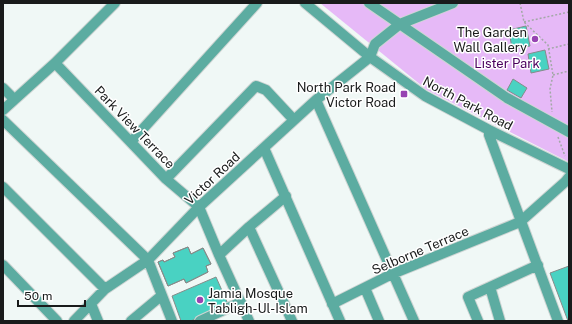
<svg xmlns="http://www.w3.org/2000/svg" width="572" height="324" font-family="'Public Sans',sans-serif">
<style>
.green{fill:#e6b9f7}
.building{fill:#49d2c2;stroke:#858c8a}
.lines{fill:none;stroke-linecap:round;stroke-linejoin:round}
.minor-casing{stroke:#ced5d3;stroke-width:12}
.path{stroke:#a2a8a6;stroke-width:1.5;stroke-dasharray:2 2;stroke-linecap:butt}
.minor{stroke:#5caca1;stroke-width:10}
.poi-dot{fill:#9744b2;stroke:#fff;stroke-width:1.5}
.labels{text-anchor:middle;stroke-width:3;stroke-linejoin:round;paint-order:stroke}
.poi-label{font-size:13px;fill:#191b1b;stroke:#fff;text-anchor:end}
.park-label{font-size:13px;fill:#4a005d;stroke:#fff}
.street-label{font-size:13px;fill:#191b1b;stroke:#fff}
</style>
<rect width="100%" height="100%" fill="#f0f8f6"/>
<path class="green" d="M320,3H569V162L427,90Z"/>
<path class="building" d="M526,26L530,46L512,49L509,30Z
M545,50L549,69L531,73L528,54Z
M513,79L527,88L521,98L507,90Z
M188,247L191,254L203,248L211,264L206,266L208,272L186,283L184,279L168,286L158,262L163,260L164,262L175,257L173,253Z
M188,247L191,254L203,248L211,264L206,266L208,272L186,283L184,279L168,286L158,262L163,260L164,262L175,257L173,253Z
M569,266V321H568L550,273Z
M216,277L228,304L191,321H181L172,296Z"/>
<g class="lines">
<g class="minor-casing">
<path id="minor" d="M305,3L370,57L425,96L489,130L569,169
M369,3L507,98L569,132
M55,63L166,179L199,207L219,255L249,321
M3,88L14,99
M316,100L414,321
M3,110L55,63L115,3
M3,120L148,260L172,321
M489,130V135L558,321
M131,142L257,3
M264,148L340,321
M166,179L256,86L266,90L294,120
M3,187L105,289
M249,227L286,196
M219,255L249,227L292,321
M3,265L57,321
M365,288L379,321
M91,304L98,321
M332,304L392,274L520,222L565,182L569,177
M74,321L105,289L148,260L199,207L316,100L370,57L375,44L400,24L453,3
M131,321L161,296
M200,321L241,302
M478,321L468,297L490,287
M500,321L490,287L538,265"/>
</g>
<path class="path" d="M520,3L524,22L548,45L553,75L550,89L552,112
M524,22L569,12
M548,49L569,44
M553,75L569,71
M558,137L565,156"/>
<use href="#minor" class="minor"/>
</g>
<g class="poi-dot">
<circle cx="535" cy="39" r="4"/>
<rect x="400" y="90" width="8" height="8" rx="2"/>
<circle cx="200" cy="300" r="4"/>
</g>
<g class="labels">
<g class="poi-label">
<text x="527" y="37">The Garden<tspan x="527" dy="15">Wall Gallery</tspan></text>
<text x="396" y="92">North Park Road<tspan x="396" dy="15">Victor Road</tspan></text>
<text x="208" y="298" text-anchor="start">Jamia Mosque<tspan x="208" dy="15">Tabligh-Ul-Islam</tspan></text>
</g>
<g class="park-label">
<text x="507" y="68">Lister Park</text>
</g>
<g class="street-label">
<text transform="translate(468 103) rotate(28)" y="5">North Park Road</text>
<text transform="translate(135 127) rotate(46)" y="5">Park View Terrace</text>
<text transform="translate(212 178) rotate(-43)" y="5">Victor Road</text>
<text transform="translate(420 250) rotate(-23)" y="5">Selborne Terrace</text>
</g>
</g>
<rect width="572" height="324" fill="none" stroke="#191b1b" stroke-width="8"/>
<path d="M18 300v6h67v-6" fill="none" stroke="#191b1b" stroke-width="2"/>
<text x="24" y="300" font-size="12" fill="#191b1b" stroke="#ffffff" stroke-width="3" paint-order="stroke">50 m</text>
</svg>
